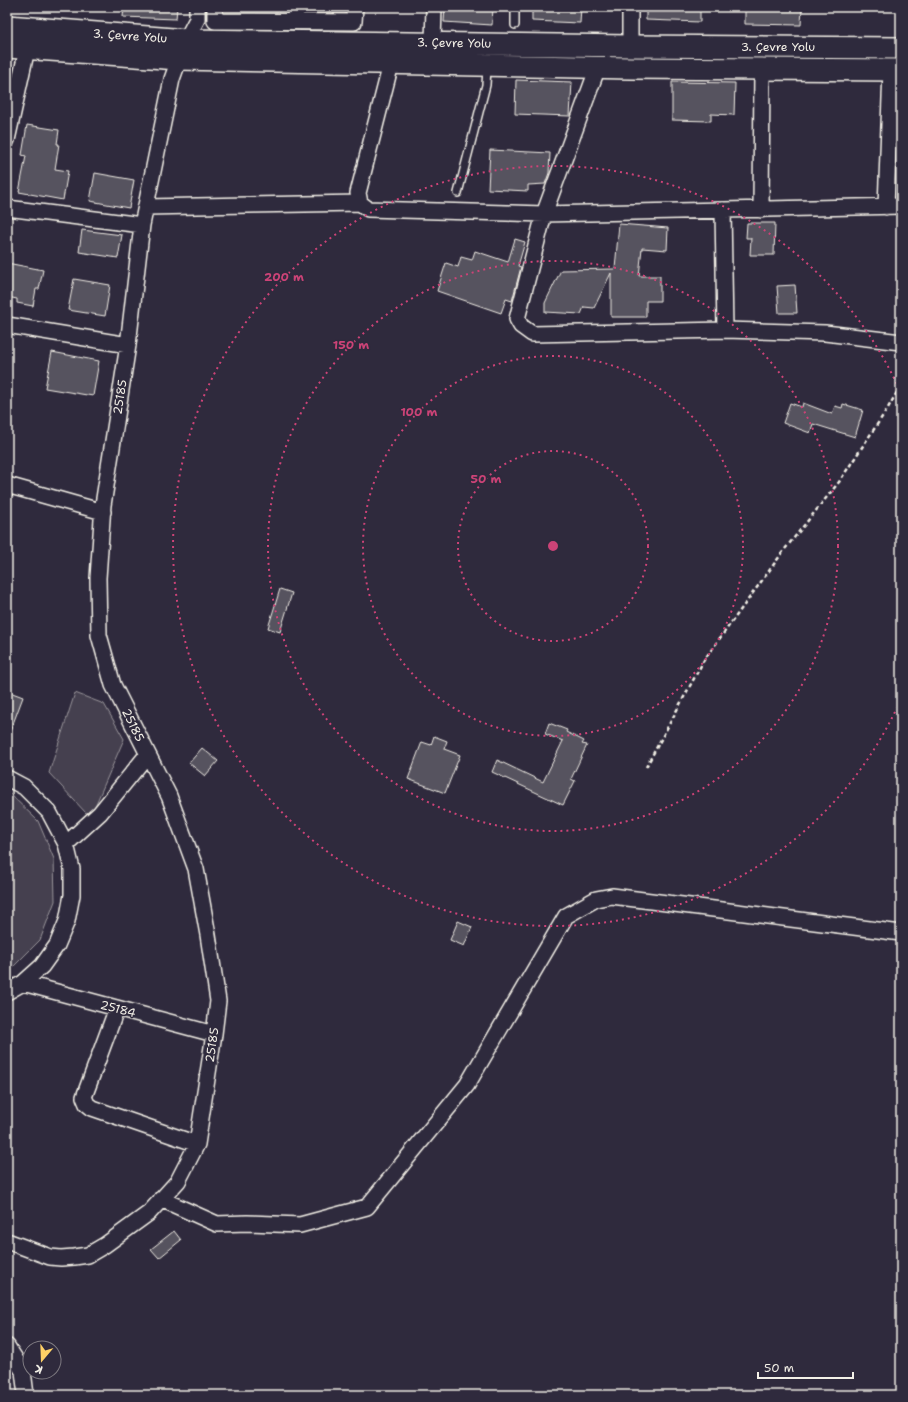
<svg xmlns="http://www.w3.org/2000/svg" width="908" height="1402" font-family="'Shantell Sans',sans-serif">
<style>
.green{fill:#454050;stroke:#9c989c}
.building{fill:#56525f;stroke:#f4f1e8}
.lines{fill:none;stroke-linecap:round;stroke-linejoin:round}
.service-casing{stroke:#f4f1e8;stroke-width:10}
.minor-casing{stroke:#f4f1e8;stroke-width:18}
.secondary-casing{stroke:#f4f1e8;stroke-width:24}
.path{stroke:#f4f1e8;stroke-width:2.5;stroke-dasharray:4 3;stroke-linecap:butt}
.service{stroke:#2f2a3d;stroke-width:7}
.minor{stroke:#2f2a3d;stroke-width:15}
.secondary{stroke:#2f2a3d;stroke-width:21}
.ring{fill:none;stroke:#cc4377;stroke-width:2;stroke-dasharray:2 4}
.labels{text-anchor:middle;stroke-width:3;stroke-linejoin:round;paint-order:stroke}
.street-label{font-size:12px;fill:#f4f1e8;stroke:#2f2a3d}
.centre{fill:#cc4377;stroke:#2f2a3d;stroke-width:2}
.ring-label{font-size:12px;text-anchor:middle;font-weight:bold;fill:#cc4377;stroke:#2f2a3d;stroke-width:3;stroke-linejoin:round;paint-order:stroke}
</style>
<rect width="100%" height="100%" fill="#2f2a3d"/>
<filter id="ink" filterUnits="userSpaceOnUse"><feTurbulence type="fractalNoise" baseFrequency=".025" numOctaves="2"/><feDisplacementMap in="SourceGraphic" scale="8" xChannelSelector="R" yChannelSelector="G"/><feConvolveMatrix kernelMatrix="1 2 1 2 8 2 1 2 1" color-interpolation-filters="sRGB"/></filter>
<g filter="url(#ink)">
<path class="green" d="M75,693L104,704L124,739L92,813H86L49,773Z
M7,791L38,821L54,859L55,901L40,940L10,970L7,972Z"/>
<path class="building" d="M124,7H177L176,19L123,17Z
M310,7H346V13H310Z
M445,7H493L492,25L444,22Z
M532,7H581L580,23L532,21Z
M646,7H700V22L646,20Z
M745,7H802L801,25L745,24Z
M516,80L572,82L570,116L515,114Z
M672,82L735,83L734,115L711,114V121L672,120Z
M27,125L59,130L57,144H59L55,169L68,171L63,200L19,192L26,156L22,155Z
M490,150L550,153L549,173L545,184L528,185V191L488,189Z
M95,173L134,180L129,208L90,201Z
M747,223H775L774,255H750L751,238H746Z
M619,224L668,228L667,250L642,248L639,276H660V301H646V317H611V273L594,308L584,307L581,314L545,312V303L561,270L615,269Z
M82,230L122,235L118,258L79,252Z
M515,239L525,242L518,266L521,267L512,301L506,299L501,313L437,291L446,263L458,267L461,257L472,260L475,251L508,262Z
M7,263L43,270L39,289H36L33,306L17,303V299L7,297Z
M74,279L110,285L105,316L68,310Z
M795,285L797,313H779L777,286Z
M52,352L99,361L93,396L45,388Z
M790,403L802,407L803,403L832,414L835,406L842,408L843,404L863,410L855,437L813,424L810,433L783,423Z
M280,589L292,593L280,632L268,628Z
M7,691L23,697L8,737H7Z
M549,723L567,730L566,732L584,741L582,744L587,745L571,779L575,781L563,805L492,772L497,760L543,782L563,741L545,734Z
M434,736L447,741L444,749L460,755L445,793L408,779L422,742L431,745Z
M202,748L218,761L205,776L189,763Z
M458,921L472,927L464,946L450,940Z
M174,1231L181,1240L159,1258L151,1249Z"/>
<g class="lines">
<g class="service-casing">
<path id="service" d="M515,7V25
M458,193L486,85L487,68"/>
</g>
<g class="minor-casing">
<path id="minor" d="M215,7V21L354,22L355,7
M295,21L296,7
M433,43L434,7
M630,46V7
M391,64L358,193L360,203L368,209L544,214L901,206
M598,67L544,214L517,319L521,326L532,334L725,330
M7,140L27,49
M146,207L360,203
M886,207L891,70
M7,208L142,225
M723,210L725,330L825,333L901,342
M761,210L762,69
M7,325L128,345
M7,485L103,512
M7,778L24,787L49,812L66,844L72,869V895L67,921L57,945L42,966L23,983L7,992
M66,844L100,813L147,755
M23,983L214,1034
M117,1008L84,1097L87,1104L92,1108L197,1144
M161,1199L217,1224L247,1223L300,1225L367,1207L467,1085L566,916L596,899L612,896L901,933
M7,1241L50,1257L61,1258L74,1257L88,1255L105,1245L149,1213L178,1181L197,1144L214,1034L218,1001L208,935L196,869L169,796L113,685L99,635L98,578L103,505L128,345L142,225L172,79L186,40L197,19V7
M7,1346L23,1371L26,1395"/>
</g>
<g class="secondary-casing">
<path id="secondary" d="M7,26L186,40L630,46L901,48
M7,47L179,59L630,68L901,70"/>
</g>
<path class="path" d="M646,767L704,660L785,549L839,482L888,408L901,385"/>
<use href="#service" class="service"/>
<use href="#minor" class="minor"/>
<use href="#secondary" class="secondary"/>
</g>
</g>
<g class="ring">
<circle cx="553" cy="546" r="95"/>
<circle cx="553" cy="546" r="190"/>
<circle cx="553" cy="546" r="285"/>
<path d="M900 701A380 380 0 1 1 900 391"/>
</g>
<g class="labels">
<g class="street-label">
<text transform="translate(130 36) rotate(4)" y="4">3. Çevre Yolu</text>
<text transform="translate(454 43) rotate(1)" y="4">3. Çevre Yolu</text>
<text x="778" y="51">3. Çevre Yolu</text>
<text transform="translate(120 397) rotate(-81)" y="4">25185</text>
<text transform="translate(133 725) rotate(64)" y="4">25185</text>
<text transform="translate(118 1009) rotate(15)" y="4">25184</text>
<text transform="translate(212 1045) rotate(-82)" y="4">25185</text>
</g>
</g>
<circle cx="553" cy="546" r="6" class="centre"/>
<g class="ring-label">
<text x="284" y="281">200 m</text>
<text x="351" y="349">150 m</text>
<text x="419" y="416">100 m</text>
<text x="486" y="483">50 m</text>
</g>
<rect width="908" height="1402" fill="none" stroke="#2f2a3d" stroke-width="24"/>
<rect x="12" y="12" width="884" height="1378" fill="none" stroke="#f4f1e8" stroke-width="1.5" filter="url(#ink)"/>
<g transform="translate(42 1360) rotate(199)"><circle r="19" fill="#2f2a3d" stroke="#7e7a81"/>
<path d="M0-3L7 15L0 10L-7 15Z" fill="#ffd166"/>
<text y="-6" font-size="11" font-weight="bold" text-anchor="middle" fill="#f4f1e8">K</text>
</g>
<path d="M758 1372v6h95v-6" fill="none" stroke="#f4f1e8" stroke-width="2"/>
<text x="764" y="1372" font-size="12" fill="#f4f1e8" stroke="#2f2a3d" stroke-width="3" paint-order="stroke">50 m</text>
</svg>
